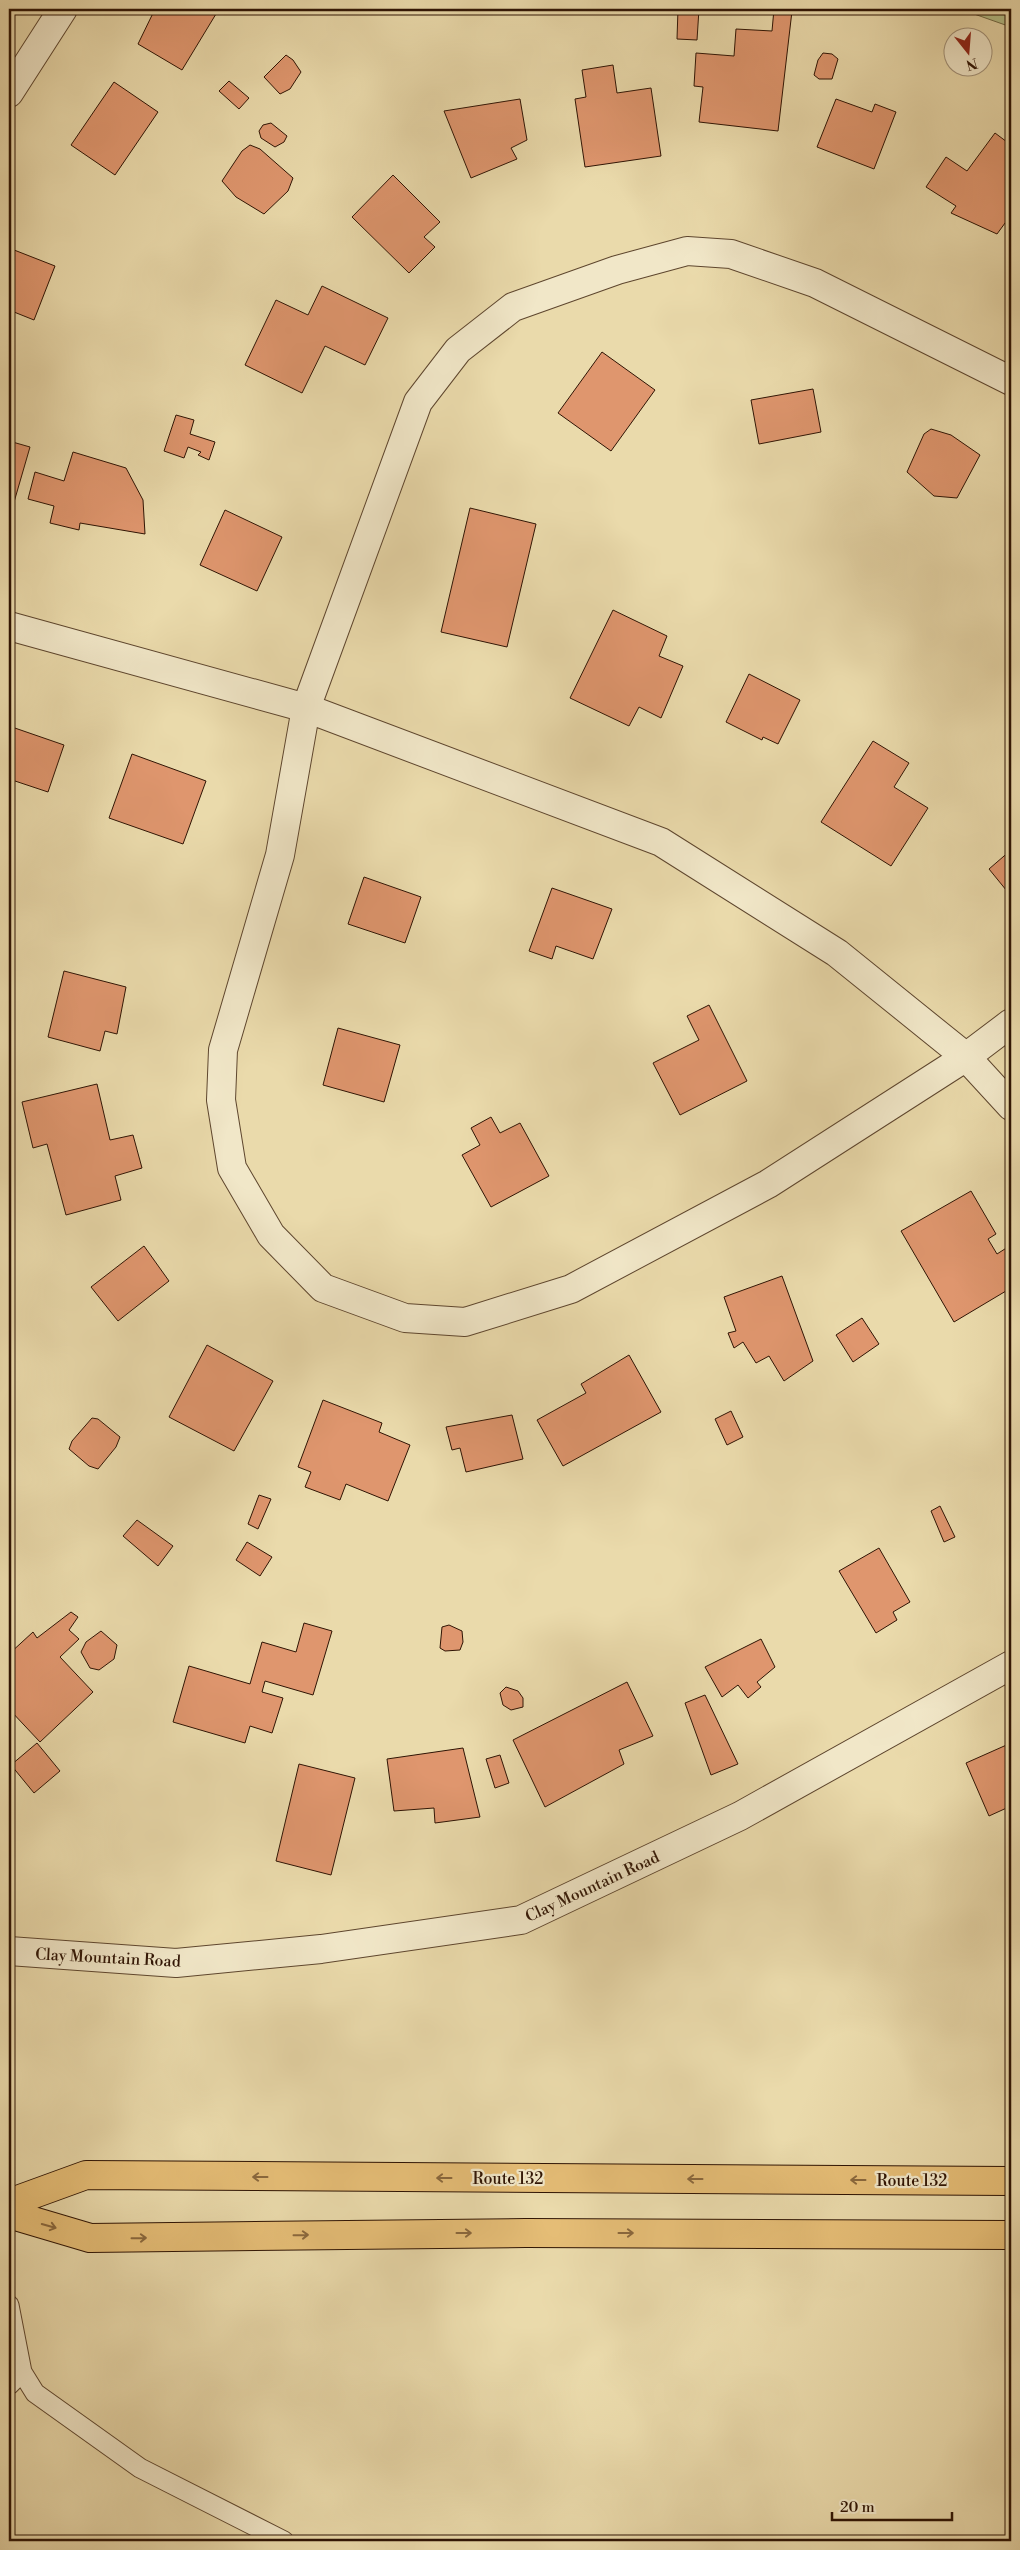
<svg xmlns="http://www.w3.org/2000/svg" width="1020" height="2550" font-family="'Libre Bodoni',serif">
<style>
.green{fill:#b6c089;stroke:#726a46}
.building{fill:#df966e;stroke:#2f1404}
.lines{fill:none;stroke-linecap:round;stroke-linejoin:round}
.lane-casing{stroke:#5e462e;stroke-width:21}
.street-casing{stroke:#5e462e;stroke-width:30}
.highway-casing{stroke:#2f1404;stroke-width:30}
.lane{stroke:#f1e7c8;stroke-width:19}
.street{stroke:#f1e7c8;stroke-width:28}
.highway{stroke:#e5bd76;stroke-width:28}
.oneway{stroke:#8a683d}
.labels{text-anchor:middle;stroke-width:4.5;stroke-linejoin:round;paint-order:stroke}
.street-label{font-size:16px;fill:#2f1404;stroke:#f1e7c8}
</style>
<rect width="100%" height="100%" fill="#eadaab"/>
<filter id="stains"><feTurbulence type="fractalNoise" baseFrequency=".004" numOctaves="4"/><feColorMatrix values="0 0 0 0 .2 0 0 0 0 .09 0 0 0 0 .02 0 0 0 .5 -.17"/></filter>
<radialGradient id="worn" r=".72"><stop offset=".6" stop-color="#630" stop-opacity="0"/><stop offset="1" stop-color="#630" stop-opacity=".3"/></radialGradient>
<path class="green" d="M960,9H1011V27Z"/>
<path class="building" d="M155,9H219L182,70L138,44Z
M678,9H699L697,40L677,39Z
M774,9L792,11L778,131L699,122L703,87L694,86L696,53L734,56L736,29L772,31Z
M823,53L832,54L838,59L832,79H819L814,75L818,60Z
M286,55L293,60L301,72L290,89L280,94L264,77Z
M613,65L617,93L651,88L661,156L585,167L575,99L586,97L582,70Z
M229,81L249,98L239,109L219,91Z
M114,82L158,112L115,175L71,145Z
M520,99L527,140L511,148L517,159L471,178L444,111Z
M836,99L872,112L875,104L896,112L874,169L817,147Z
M271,123L287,136L284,142L275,147L261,138L259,131L263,125Z
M995,133L1011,145V221L1008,219L997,234L951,213L956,206L926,187L946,157L967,171Z
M250,145L260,149L293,178L288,191L264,214L236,197L222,181L242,151Z
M393,175L440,222L424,237L435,247L409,273L352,217Z
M9,248L55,266L34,320L9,310Z
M322,286L388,318L365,365L325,346L302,393L245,365L276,300L308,315Z
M602,352L655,390L611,451L558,413Z
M813,389L821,432L759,444L751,400Z
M176,415L194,420L190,434L215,442L209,460L198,455L201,452L188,447L184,458L164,451Z
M931,429L951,435L980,455L957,498L934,496L907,472L924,434Z
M9,441L30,447L10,516H9Z
M73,452L126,468L143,500L145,534L80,523L79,530L50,523L54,506L28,499L35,472L64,481Z
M470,508L536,524L507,647L441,632Z
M225,510L282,537L257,591L200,565Z
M613,610L667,636L659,656L683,666L661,718L639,707L629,726L570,698Z
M749,674L800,700L778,744L763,737L762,740L726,722Z
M9,726L64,745L48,792L9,779Z
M873,741L909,763L894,787L928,808L891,866L821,822Z
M132,754L206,781L183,844L109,818Z
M1011,850V896L989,869Z
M364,877L421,897L405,943L348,924Z
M552,888L612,909L593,959L556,946L552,959L529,951Z
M1011,907V917L1006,911Z
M64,971L126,987L117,1034L105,1031L100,1051L48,1037Z
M709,1005L747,1081L680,1115L653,1063L699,1040L687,1016Z
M338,1028L400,1045L384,1102L323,1085Z
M97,1084L110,1140L133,1135L142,1168L115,1176L121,1200L66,1215L47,1144L33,1148L22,1102Z
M491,1117L500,1133L520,1123L549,1176L491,1207L462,1155L480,1145L471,1128Z
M971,1191L996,1234L988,1239L997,1254L1011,1245V1288L954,1322L901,1231Z
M144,1246L169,1281L118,1321L91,1287Z
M782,1276L813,1361L784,1381L769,1356L756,1363L743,1342L734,1348L728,1333L736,1331L724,1297Z
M862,1318L879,1344L853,1362L836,1335Z
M207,1345L273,1381L234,1451L169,1417Z
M629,1355L661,1412L563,1466L537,1420L586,1393L581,1384Z
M323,1400L382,1423L379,1432L410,1445L388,1501L346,1484L340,1500L305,1487L311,1472L298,1467Z
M731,1411L743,1437L727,1445L715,1419Z
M512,1415L523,1459L466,1472L460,1448L452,1450L446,1427Z
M92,1418L98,1419L120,1437L116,1447L98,1469L89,1466L69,1449L72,1441Z
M259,1495L271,1499L258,1529L248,1524Z
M940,1506L955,1537L944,1542L931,1511Z
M137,1520L173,1546L158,1566L123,1536Z
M247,1542L272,1557L260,1576L236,1560Z
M879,1548L910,1602L893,1612L897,1620L876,1633L839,1571Z
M71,1612L78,1617L69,1630L79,1639L60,1657L93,1692L40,1742L9,1709V1654L33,1632L37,1638Z
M304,1623L332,1631L313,1695L265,1681L262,1692L283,1698L272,1733L250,1726L245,1743L173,1722L189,1666L250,1684L262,1642L296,1652Z
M449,1625L462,1631L463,1642L460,1650L445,1651L440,1648L442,1627Z
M101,1631L117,1645L114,1659L99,1670L90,1668L81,1652L86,1642Z
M761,1639L775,1667L757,1682L761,1687L748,1698L738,1685L722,1697L705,1667Z
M627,1682L653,1736L619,1750L624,1764L545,1807L513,1740Z
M506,1687L518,1691L523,1698V1707L511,1710L503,1705L500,1693Z
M705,1695L738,1764L711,1775L685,1703Z
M37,1743L60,1771L34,1793L11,1765Z
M1011,1743V1806L989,1816L966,1763Z
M463,1748L480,1817L435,1823L434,1808L394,1811L387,1759Z
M500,1755L509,1783L495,1788L486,1759Z
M299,1764L355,1778L331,1875L276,1861Z"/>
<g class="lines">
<g class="lane-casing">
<path id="lane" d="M9,2305L22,2372L35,2393L140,2468L284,2541
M9,2385L22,2372"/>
</g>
<g class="street-casing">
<path id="street" d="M9,93L63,9
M1011,381L815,283L731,254L687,251L617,270L513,307L458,350L418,402L306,708L280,855L223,1050L221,1100L232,1168L271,1235L323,1288L405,1318L465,1322L571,1289L768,1184L966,1057L1011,1023
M9,626L306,708L661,842L837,953L966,1057L1011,1106
M9,1951L176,1963L321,1949L521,1920L740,1816L1011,1665"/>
</g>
<g class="highway-casing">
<path id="highway" d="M9,2203L86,2175L1011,2181
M9,2214L90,2238L526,2233L1011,2235"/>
</g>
<use href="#lane" class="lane"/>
<use href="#street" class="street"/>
<use href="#highway" class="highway"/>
</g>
<defs><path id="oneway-shaft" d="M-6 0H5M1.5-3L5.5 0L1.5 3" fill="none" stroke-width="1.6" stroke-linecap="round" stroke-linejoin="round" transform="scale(1.25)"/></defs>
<g class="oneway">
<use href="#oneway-shaft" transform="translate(260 2177) rotate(-180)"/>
<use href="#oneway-shaft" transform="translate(444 2178) rotate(-180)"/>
<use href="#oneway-shaft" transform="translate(695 2179) rotate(-180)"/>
<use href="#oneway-shaft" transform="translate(858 2180) rotate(-180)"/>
<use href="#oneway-shaft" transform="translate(49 2226) rotate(16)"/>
<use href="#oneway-shaft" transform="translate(464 2233)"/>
<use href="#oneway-shaft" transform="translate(626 2233)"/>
<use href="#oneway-shaft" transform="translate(301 2235) rotate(-1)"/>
<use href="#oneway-shaft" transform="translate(139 2238) rotate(-1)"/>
</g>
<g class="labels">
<g class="street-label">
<text transform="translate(592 1886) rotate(-25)" y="6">Clay Mountain Road</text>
<text transform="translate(108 1957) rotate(3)" y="6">Clay Mountain Road</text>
<text x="508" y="2184">Route 132</text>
<text x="912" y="2186">Route 132</text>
</g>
</g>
<rect width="1020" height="2550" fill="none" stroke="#eadaab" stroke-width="30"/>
<rect x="10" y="10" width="1000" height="2530" fill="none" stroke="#2f1404" stroke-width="2.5"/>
<rect x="15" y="15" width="990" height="2520" fill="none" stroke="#2f1404"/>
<g transform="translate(968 52) rotate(163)"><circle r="24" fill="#f1e7c8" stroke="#a3937a"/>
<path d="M0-4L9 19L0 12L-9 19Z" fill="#8f2418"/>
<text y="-8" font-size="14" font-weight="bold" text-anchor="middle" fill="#2f1404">N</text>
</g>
<path d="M832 2512v8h120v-8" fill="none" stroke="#2f1404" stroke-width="2.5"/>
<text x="840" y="2512" font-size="15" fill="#2f1404" stroke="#f1e7c8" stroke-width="4" paint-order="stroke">20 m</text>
<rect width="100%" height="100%" filter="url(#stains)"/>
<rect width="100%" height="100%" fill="url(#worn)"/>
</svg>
